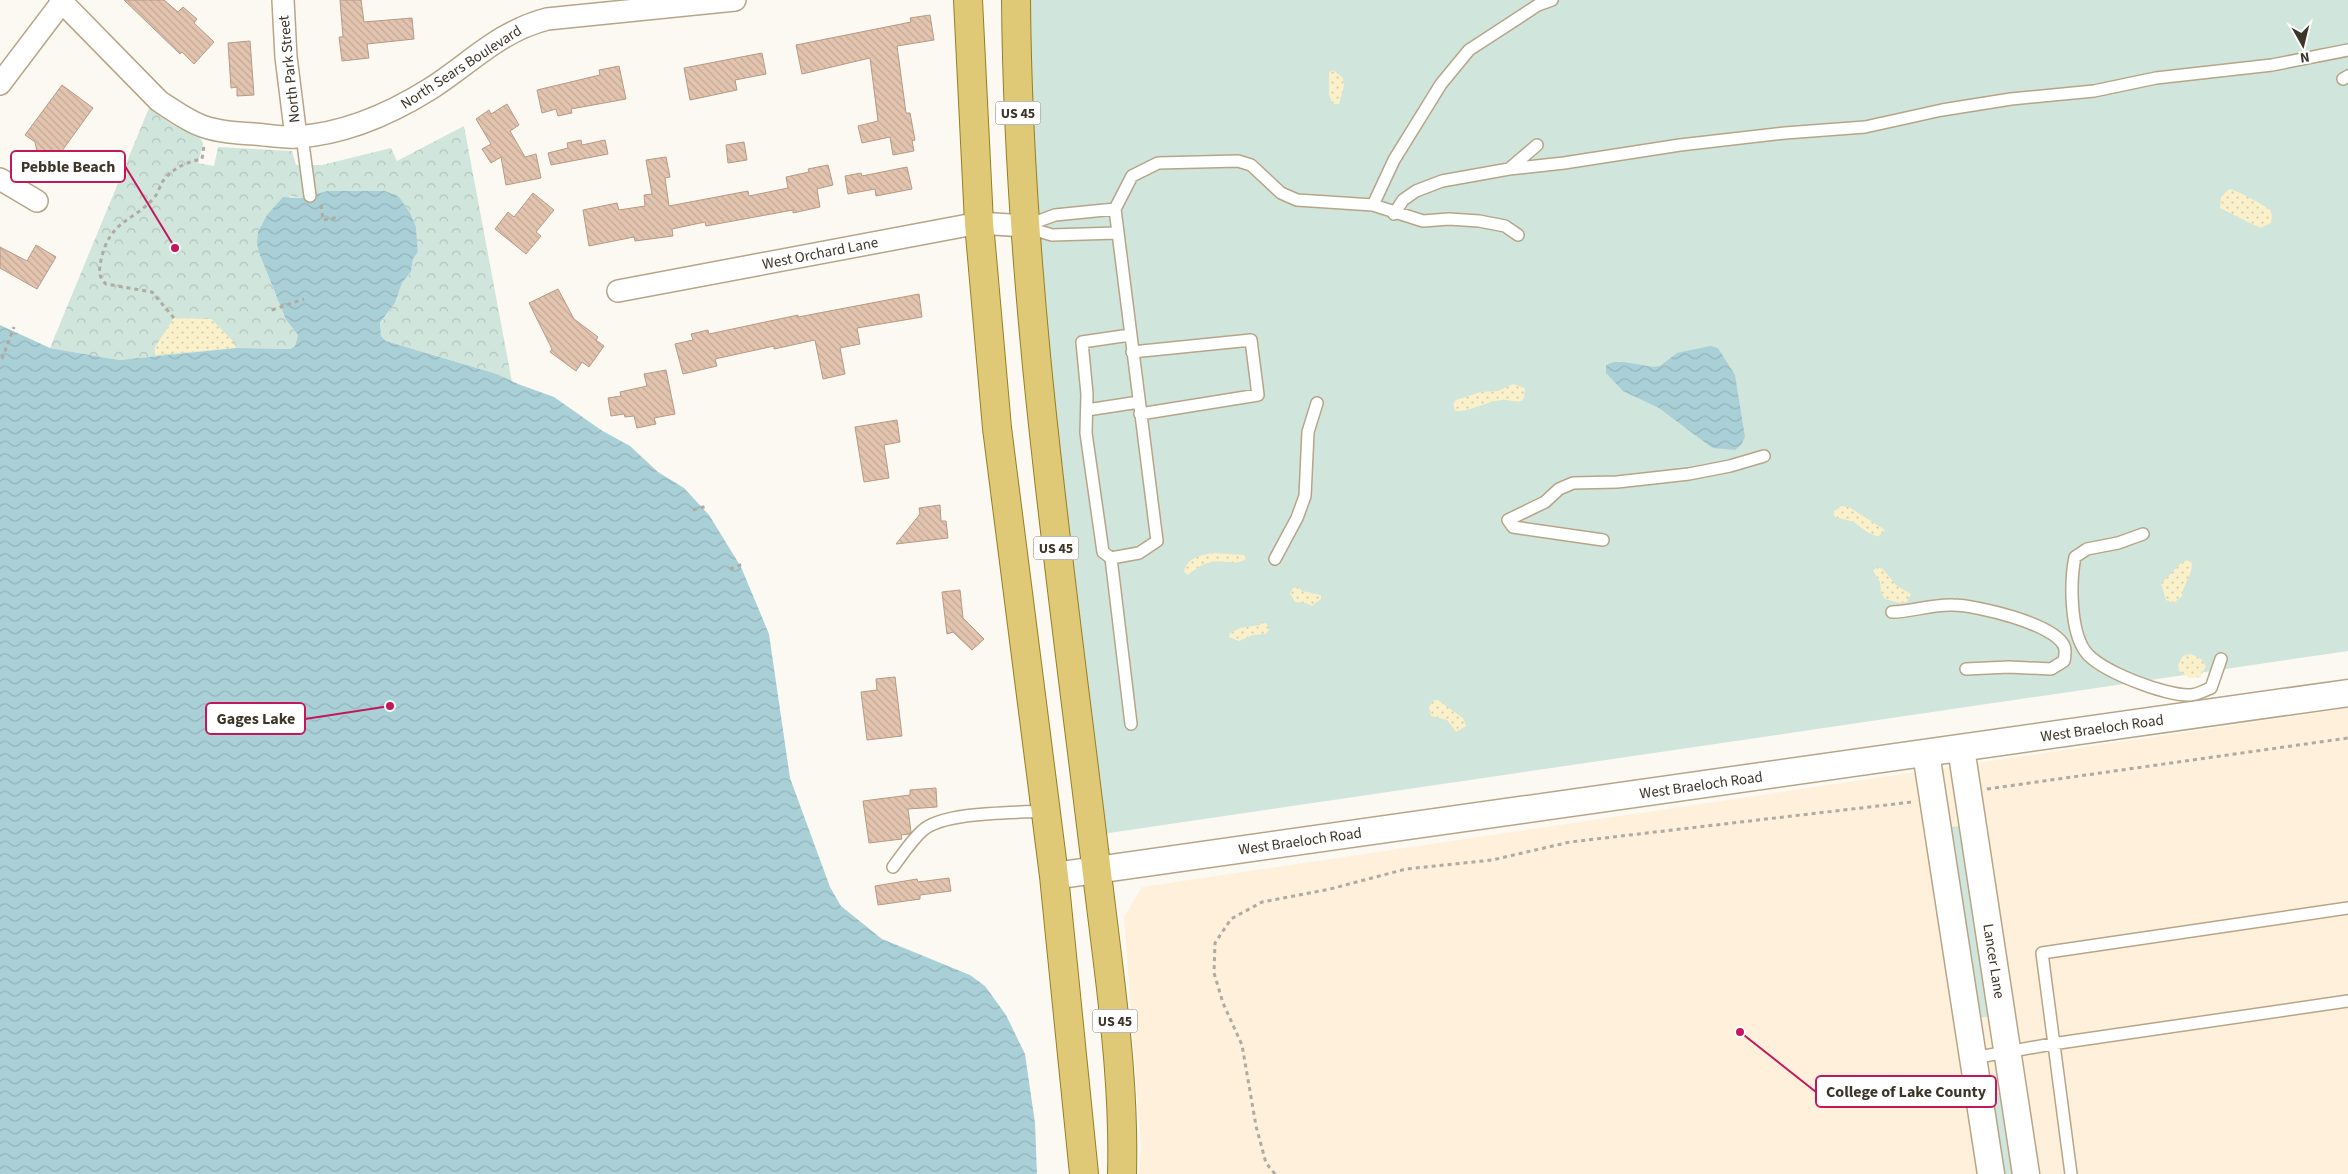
<svg xmlns="http://www.w3.org/2000/svg" width="2348" height="1174" font-family="'Source Sans 3',sans-serif">
<style>
.built{fill:#fef0da}
.grass{fill:#d0e5db}
.forest{fill:url(#forest-crowns)}
.sand{fill:url(#sand-dots)}
.water{fill:url(#water-waves)}
.building{fill:url(#building-back-hatch);stroke:#b69a85}
.lines{fill:none;stroke-linecap:round;stroke-linejoin:round}
.service-casing{stroke:#b6a588;stroke-width:14}
.minor-casing{stroke:#b6a588;stroke-width:24}
.tertiary-casing{stroke:#b6a588;stroke-width:29}
.primary-casing{stroke:#987e21;stroke-width:30}
.path{stroke:#afaaa2;stroke-width:3;stroke-dasharray:4 4;stroke-linecap:butt}
.service{stroke:#fff;stroke-width:11}
.minor{stroke:#fff;stroke-width:21}
.tertiary{stroke:#fff;stroke-width:26}
.primary{stroke:#dfc977;stroke-width:28}
.labels{text-anchor:middle;stroke-width:4;stroke-linejoin:round;paint-order:stroke}
.shield{fill:#fff;stroke:#767269;stroke-width:1}
.shield-label{font-size:14px;font-weight:bold;fill:#3c3529}
.street-label{font-size:15px;fill:#3c3529;stroke:#fff}
.leader{fill:none;stroke:#c2185b;stroke-width:2}
.callout-dot{fill:#c2185b;stroke:#fff;stroke-width:2}
.callout{fill:#fff;stroke:#c2185b;stroke-width:2}
.callout-label{font-size:16px;text-anchor:middle;font-weight:bold;fill:#3c3529}
</style>
<defs>
<pattern id="forest-crowns" width="20" height="18" patternUnits="userSpaceOnUse" patternTransform="scale(1.25)"><rect width="20" height="18" fill="#d0e5db"/><path d="M2 6a3 3 0 1 1 6 0M12 15a3 3 0 1 1 6 0" fill="none" stroke="#b4c5bc"/></pattern>
<pattern id="sand-dots" width="8" height="8" patternUnits="userSpaceOnUse" patternTransform="scale(1.25)"><rect width="8" height="8" fill="#faf0ca"/><path d="M2 2h.1M6 6h.1" fill="none" stroke="#d7ceae" stroke-width="1.8" stroke-linecap="round"/></pattern>
<pattern id="water-waves" width="16" height="10" patternUnits="userSpaceOnUse" patternTransform="scale(1.25)"><rect width="16" height="10" fill="#aad0d7"/><path d="M0 5q4-4 8 0t8 0" fill="none" stroke="#93b3b9"/></pattern>
<pattern id="building-back-hatch" width="6" height="6" patternUnits="userSpaceOnUse" patternTransform="scale(1.25)"><rect width="6" height="6" fill="#e2c4af"/><path d="M-1 5l2 2M0 0l6 6M5-1l2 2" fill="none" stroke="#c3a997"/></pattern>
</defs>
<rect width="100%" height="100%" fill="#fcf9f3"/>
<path class="built" d="M2348,708V1174H1139L1141,1146L1124,917L1142,887Z"/>
<path class="grass" d="M1017,0H2348V651L1102,834L1024,207Z
M1962,826L1991,1016L1978,1018L1949,827Z
M2002,1092L2015,1174H2002L1989,1094Z"/>
<path class="forest" d="M149,108L171,124L201,139L203,144L198,163L214,166L218,147L292,151L296,165H322L391,148L397,161L464,126L512,382L497,374L386,341L381,336L380,324L395,303L402,283L411,272L413,259L418,252L416,227L327,191L302,198L290,196L259,253L286,320L298,335L295,346L290,349L236,348L119,360L50,348Z"/>
<path class="sand" d="M1333,70L1343,78L1344,86L1339,104H1333L1329,95V72Z
M2229,189C2235,189 2268,207 2271,211C2273,215 2271,219 2271,223L2260,228L2220,208L2221,197Z
M174,318L211,319L233,341L236,348L155,355V347Z
M1513,384L1525,388L1524,398L1521,401C1514,403 1508,399 1501,400C1485,402 1471,412 1455,411L1453,403L1456,400L1481,392L1498,391Z
M1841,506L1849,507L1885,530L1878,537L1867,532L1854,522L1835,517L1833,512Z
M1213,553L1244,555L1246,559C1236,566 1225,560 1214,562C1202,563 1197,568 1188,575L1184,572C1186,558 1201,555 1213,553Z
M2187,560L2192,563C2192,576 2183,584 2182,596L2174,603L2166,600L2161,584L2181,563Z
M1877,567L1883,569L1896,585L1911,594L1907,602L1900,603L1885,599L1881,593L1880,582L1873,571Z
M1298,587L1302,591L1321,595V599L1312,606L1306,603L1295,602L1290,593L1293,588Z
M1262,622L1267,624L1269,629L1266,634L1253,635L1239,641L1229,637L1230,633L1240,628L1260,625Z
M2191,654L2201,659L2206,666L2200,677L2190,678L2179,671L2178,665L2183,656Z
M1434,700H1438L1463,718L1466,726L1456,732L1447,720L1431,716L1429,707Z"/>
<path class="water" d="M327,191H385L399,197L410,213L416,227L418,252L413,259L411,272L402,283L395,303L380,323L381,336L386,341L497,374L518,384L554,397L601,430L630,446L658,472L684,488L709,515L741,567L769,634L790,778L830,887L841,906L882,939L970,975L985,986L1006,1015L1025,1054L1035,1123L1037,1174H0V325L50,348L119,360L236,348L290,349L295,346L298,335L286,320L259,253L257,243L258,232L267,215L283,197L302,198Z
M1710,346L1718,348L1735,375L1745,437L1741,445L1735,450L1713,448L1707,444L1659,408L1623,391L1606,373V365L1614,362H1624L1654,367L1660,366L1677,353Z"/>
<path class="building" d="M124,0H164L178,12L183,7L197,19L194,23L214,42L194,64L182,52L180,54Z
M340,0H361L364,22L412,18L414,39L367,44L369,58L342,61L339,37H343Z
M930,15L934,40L897,46L906,113H910L915,140L912,141L914,151L893,155L890,137L862,143L858,126L878,121L870,58L802,74L796,45L911,22L910,18Z
M250,41L254,95L237,96V87L231,88L228,43Z
M762,53L766,74L735,80L737,90L690,100L684,68Z
M619,66L626,99L571,109L572,113L558,116L556,109L542,113L537,90L600,75L599,70Z
M62,85L93,108L51,166L38,157L35,142L25,135Z
M507,104L519,125L510,131L525,157L536,154L541,178L506,185L501,157L491,163L482,149L491,144L476,119L489,110L491,114Z
M581,140L582,145L605,140L608,154L551,165L548,153L568,148L567,143Z
M744,142L747,160L728,163L726,145Z
M666,157L670,177L665,178L669,206L748,191L749,196L788,188L786,177L809,172L808,169L828,165L833,185L817,189L820,207L793,213V210L706,226L705,222L672,229L673,236L635,241L634,237L589,246L583,210L617,203L619,210L645,206L644,195L652,194L646,160Z
M907,167L912,189L876,196L875,189L848,194L845,176L861,173L862,176Z
M533,193L554,210L536,232L541,236L526,254L495,229L508,212L514,217Z
M36,245L56,257L37,289L0,268V247L27,261Z
M558,289L574,319L598,337L596,340L604,346L589,367L582,362L576,371L550,352L552,349L529,303Z
M919,294L922,317L857,328L860,344L840,348L845,374L823,379L815,340L774,349V346L715,359L717,366L683,374L675,344L693,340L691,334L708,330L709,334L798,315V317Z
M666,370L675,414L654,418L656,424L637,428L634,416L625,417L624,414L611,416L608,398L621,396L620,392L647,386L644,374Z
M897,420L900,442L884,445L889,478L864,482L855,427Z
M940,505L941,521H946L948,538L896,544L920,514L919,508Z
M960,590L963,618L984,639L972,650L953,632L947,634L942,592Z
M895,677L902,736L867,740L861,692L877,690L876,679Z
M936,788L937,807L908,809L911,832L909,834L901,835L902,839L869,843L863,801L910,795V790Z
M949,878L951,891L920,895V899L878,905L875,886L917,879L918,882Z"/>
<g class="lines">
<g class="service-casing">
<path id="service" d="M2343,79L2348,76
M302,136L310,196
M1509,169L1564,163L1680,145L1785,133L1865,127L1942,110L2011,99L2094,91L2156,78L2272,65L2348,50
M1373,205L1394,160L1441,84L1469,50L1538,5L1552,0
M1394,214L1403,200L1416,191L1442,181L1509,169L1537,145
M1025,226L1055,215L1115,209
M1025,227L1052,235L1117,233
M1132,352L1251,340L1258,395L1140,414
M1087,410L1139,402
M2143,534L2118,543L2087,549L2075,557C2070,581 2070,630 2085,651C2099,671 2166,696 2190,695C2197,695 2205,690 2211,688L2221,659
M1603,540L1513,527L1508,520L1545,502L1559,489L1573,483L1617,482L1689,474L1730,466L1764,456
M1111,558L1103,552L1086,433L1087,394L1082,342L1130,335
M1275,559L1297,518L1305,496L1308,432L1317,403
M1892,612C1913,612 1931,604 1953,605C1976,605 2055,624 2064,646C2066,650 2065,656 2064,661L2051,669L2009,667L1966,669
M1131,724L1111,558L1139,553L1157,541L1115,209L1132,176L1158,163L1238,161L1251,165L1281,193L1297,200L1373,205L1423,221L1449,219L1479,221L1505,226L1518,235
M893,867C902,855 911,841 922,831C943,811 1016,813 1046,811
M1973,1058L2052,1044L2348,1001
M2071,1174L2042,953L2348,908"/>
</g>
<g class="minor-casing">
<path id="minor" d="M60,0L159,101C173,110 186,120 202,126C219,132 236,133 254,134C268,135 282,138 296,137C344,134 390,114 430,89C472,62 498,32 547,19L735,0
M283,0L286,57L296,137
M0,84L62,2
M0,179L37,201
M618,291L979,223L1024,226"/>
</g>
<g class="tertiary-casing">
<path id="tertiary" d="M1961,748L2026,1174
M1926,753L1991,1174
M1054,876L2348,693"/>
</g>
<g class="primary-casing">
<path id="primary" d="M968,0L979,223L997,428L1054,876L1084,1174
M1016,0C1018,249 1050,496 1081,744C1090,814 1098,885 1107,955C1116,1028 1124,1101 1122,1174"/>
</g>
<path class="path" d="M321,205L323,220L340,217
M272,310L304,299
M174,318L152,292L106,284C98,277 99,269 101,260C110,220 131,223 154,198C158,193 160,186 163,181C173,168 186,162 202,159L204,145
M2,359L14,327
M693,510L707,506
M730,569L743,564
M1987,789L2348,738
M1275,1174L1266,1163L1256,1126L1242,1045L1223,1003L1214,973L1215,943L1231,919L1262,902L1330,889L1406,869L1492,860L1570,842L1912,802"/>
<use href="#service" class="service"/>
<use href="#minor" class="minor"/>
<use href="#tertiary" class="tertiary"/>
<use href="#primary" class="primary"/>
</g>
<g class="labels">
<g class="shield">
<rect x="995.5" y="101.5" width="45" height="23" rx="4"/>
<rect x="1033.5" y="536.5" width="45" height="23" rx="4"/>
<rect x="1092.5" y="1009.5" width="45" height="23" rx="4"/>
</g>
<g class="shield-label">
<text x="1018" y="118">US 45</text>
<text x="1056" y="553">US 45</text>
<text x="1115" y="1026">US 45</text>
</g>
<g class="street-label">
<text transform="translate(461 67) rotate(-33)" y="5">North Sears Boulevard</text>
<text transform="translate(289 69) rotate(-96)" y="5">North Park Street</text>
<text transform="translate(820 253) rotate(-11)" y="5">West Orchard Lane</text>
<text transform="translate(2102 728) rotate(-8)" y="5">West Braeloch Road</text>
<text transform="translate(1701 785) rotate(-8)" y="5">West Braeloch Road</text>
<text transform="translate(1300 841) rotate(-8)" y="5">West Braeloch Road</text>
<text transform="translate(1994 961) rotate(81)" y="5">Lancer Lane</text>
</g>
</g>
<path class="leader" d="M175 248L125 166M390 706L305 719M1740 1032L1816 1092"/>
<g class="callout-dot">
<circle cx="175" cy="248" r="5"/>
<circle cx="390" cy="706" r="5"/>
<circle cx="1740" cy="1032" r="5"/>
</g>
<g class="callout">
<rect x="11" y="151" width="114" height="31" rx="5"/>
<rect x="206" y="703" width="99" height="31" rx="5"/>
<rect x="1816" y="1076" width="180" height="31" rx="5"/>
</g>
<g class="callout-label">
<text x="68" y="172">Pebble Beach</text>
<text x="256" y="724">Gages Lake</text>
<text x="1906" y="1097">College of Lake County</text>
</g>
<g transform="translate(2303 45) rotate(172)" stroke="#ffffff" stroke-width="4" paint-order="stroke">
<path d="M0-4L9 19L0 12L-9 19Z" fill="#3c3529"/>
<text y="-8" font-size="14" font-weight="bold" text-anchor="middle" fill="#3c3529">N</text>
</g>
</svg>
